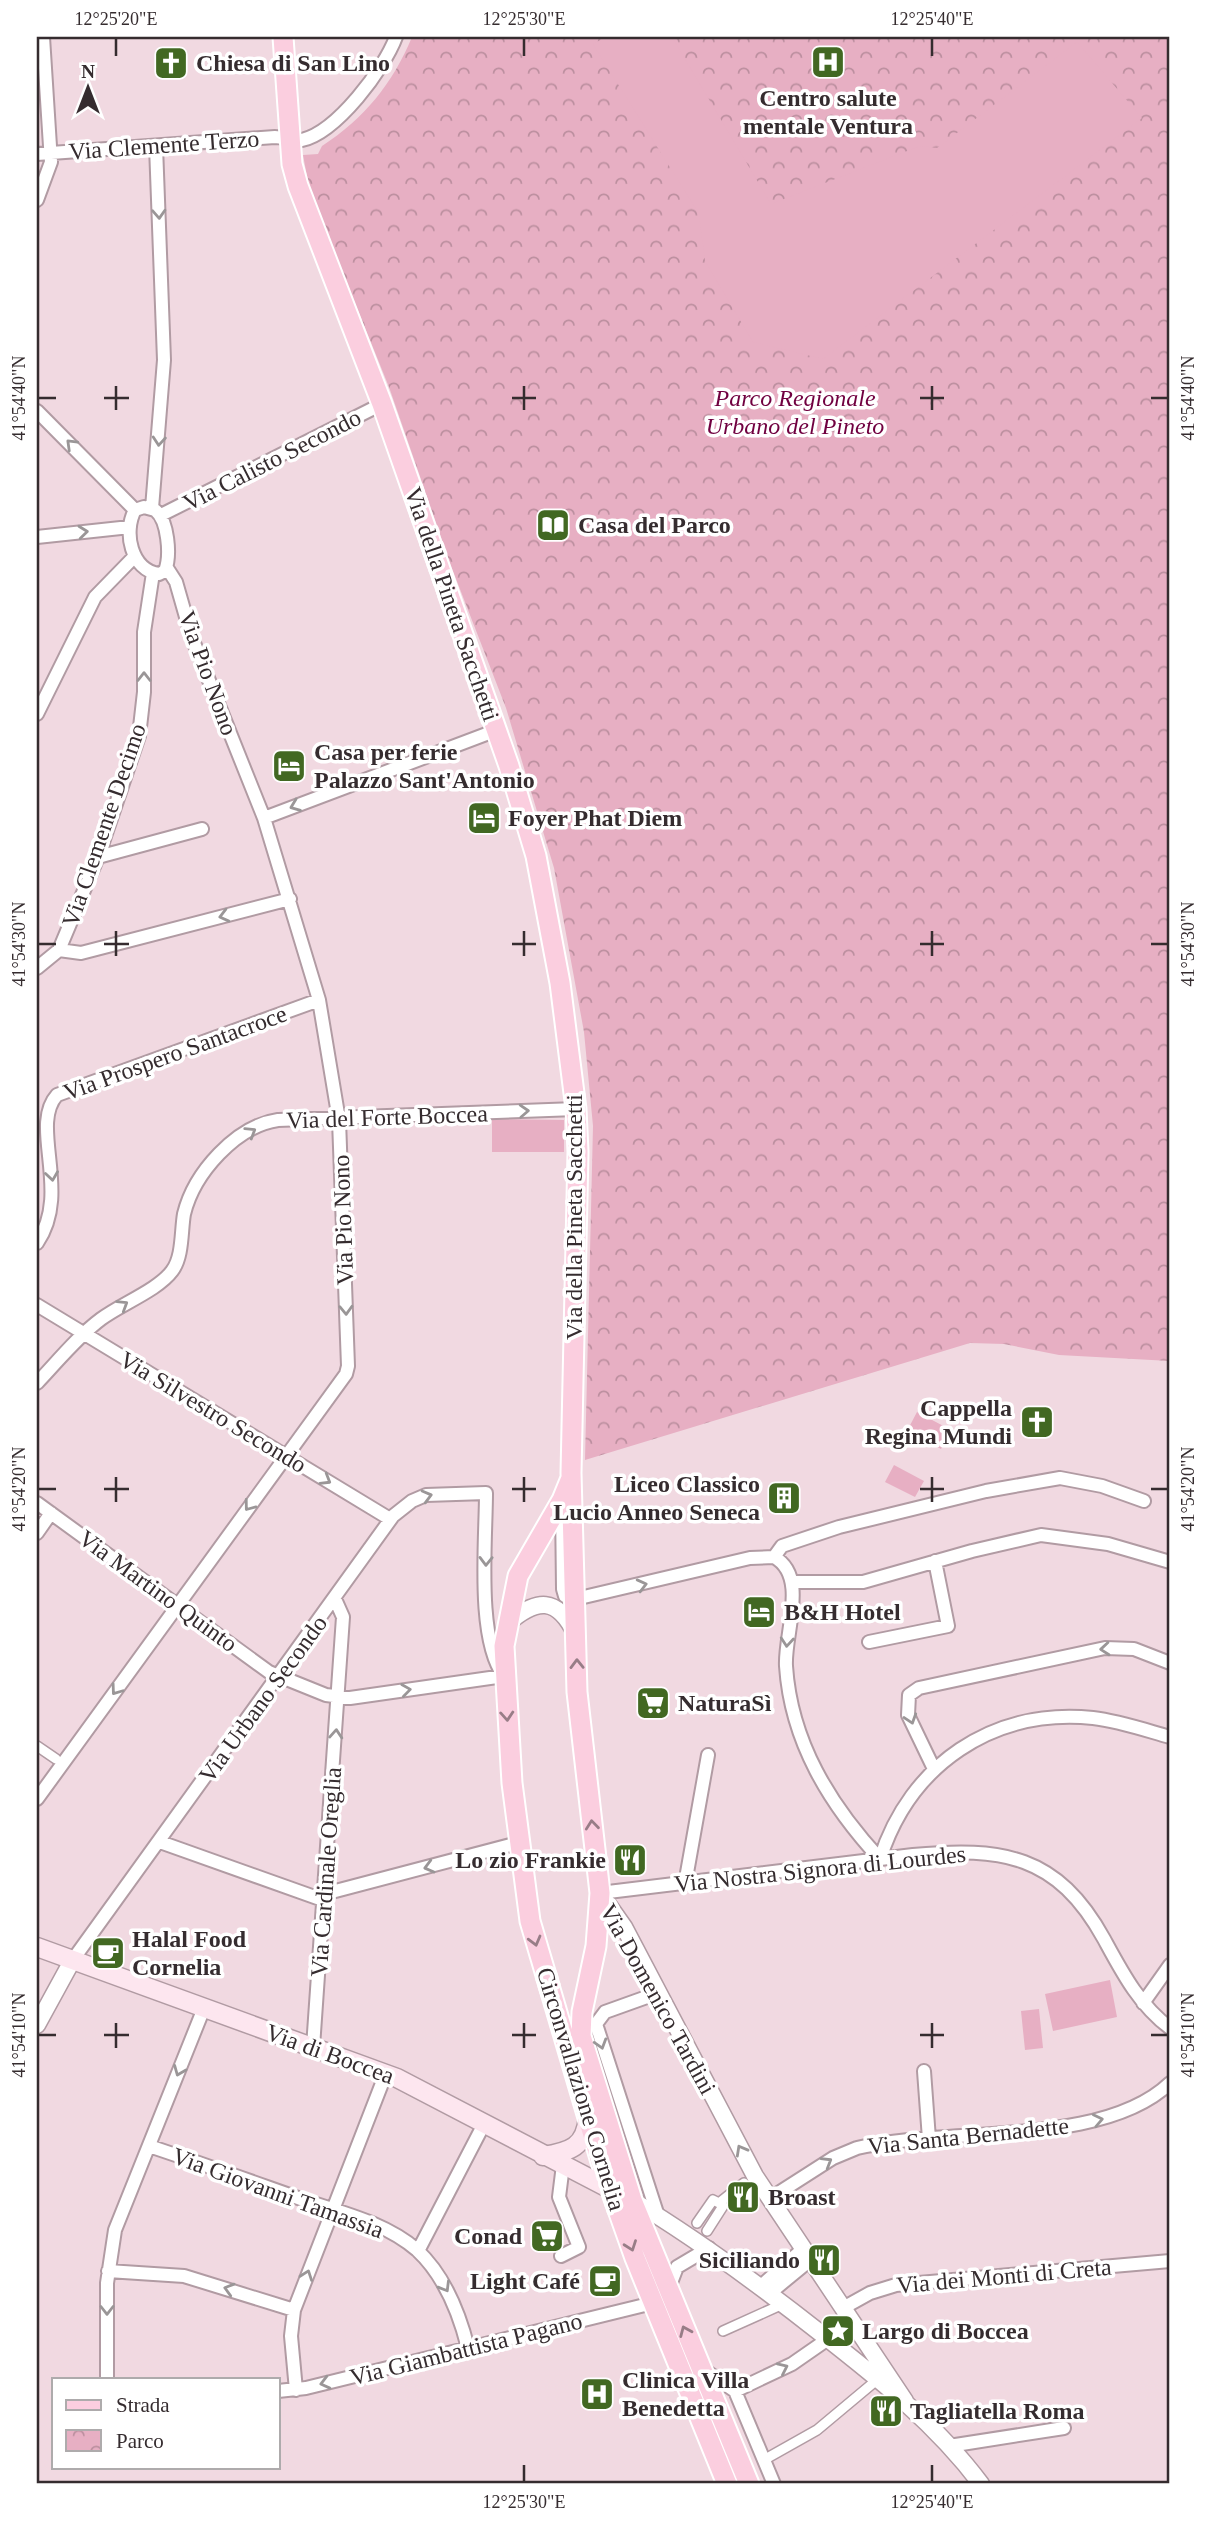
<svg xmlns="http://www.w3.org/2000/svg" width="1207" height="2521" font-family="Georgia,serif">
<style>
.park{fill:url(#park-crowns)}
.pitch{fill:#e7afc3}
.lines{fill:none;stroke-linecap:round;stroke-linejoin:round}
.pedestrian-casing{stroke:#b19ba3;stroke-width:12}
.minor-casing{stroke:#b19ba3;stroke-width:16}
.tertiary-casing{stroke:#b19ba3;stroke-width:19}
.secondary-casing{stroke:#b19ba3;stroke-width:21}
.primary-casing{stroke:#fff;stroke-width:23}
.pedestrian{stroke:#fff;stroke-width:9}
.minor{stroke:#fff;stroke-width:12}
.tertiary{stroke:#fff;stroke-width:16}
.secondary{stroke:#fde6ef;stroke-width:18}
.primary{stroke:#fbcedf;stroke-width:19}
.oneway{stroke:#9a9697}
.oneway2{stroke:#987d87}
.ticks{fill:none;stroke:#352c2f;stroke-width:2.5}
.labels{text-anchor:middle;stroke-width:7;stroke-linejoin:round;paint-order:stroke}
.poi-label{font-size:24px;font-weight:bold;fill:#352c2f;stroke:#fff;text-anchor:start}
.street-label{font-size:24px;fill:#352c2f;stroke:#fff}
.park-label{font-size:24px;font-style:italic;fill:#700040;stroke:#fff}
.neatline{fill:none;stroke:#352c2f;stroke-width:2.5}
.ticks-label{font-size:18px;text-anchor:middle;fill:#352c2f}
</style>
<defs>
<pattern id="park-crowns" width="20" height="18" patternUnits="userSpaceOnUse" patternTransform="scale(1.75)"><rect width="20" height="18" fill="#e7afc3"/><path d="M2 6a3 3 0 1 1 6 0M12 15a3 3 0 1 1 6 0" fill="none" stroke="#bc8f9f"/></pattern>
</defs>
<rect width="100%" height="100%" fill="#f1d9e1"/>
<path class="park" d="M412,37H1170V1361L1059,1355L1004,1344L970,1343L585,1460L593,1126L584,1032L554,868L506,708L451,566L389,387L310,192L303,155L318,154L322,146C364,119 393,83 412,37Z"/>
<path class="pitch" d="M606,37H672L771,204L920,146L937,148L1077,42L1142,118L823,359L753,342L705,261L699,214L593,44Z
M492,1119L564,1120V1152H492Z
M917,1412L951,1430L941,1449L907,1431Z
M894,1465L924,1481L915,1497L885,1482Z
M1110,1980L1117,2017L1053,2031L1045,1994Z
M1039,2009L1043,2048L1025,2050L1021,2011Z"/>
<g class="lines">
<g class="pedestrian-casing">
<path id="pedestrian" d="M37,1746L56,1759
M697,2223L713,2200L719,2203L744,2183
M707,2231L723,2206L719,2203
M723,2331L783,2304
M769,2457L817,2430L878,2379"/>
</g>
<g class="minor-casing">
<path id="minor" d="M37,154L275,137C283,137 294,142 302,140C337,132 384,69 396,37
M37,200L51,162L43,37
M37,411L135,510
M144,507L155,510C168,520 171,555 165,571L159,574C131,570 123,532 135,510Z
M152,508L164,360L156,146
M161,515L382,404
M37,537L130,527
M37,714L95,597L134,557
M264,818L497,730
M98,857L202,829
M59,950L98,857L139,736L144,692V632L153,573
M37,968L59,950L81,953L290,899
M37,1243C72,1192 29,1126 57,1095L319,1000
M37,1305L390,1519
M37,1383C57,1362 77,1337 101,1319C121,1304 158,1290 172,1271C183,1257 181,1231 184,1214C194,1173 236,1126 278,1120L576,1109
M37,1503L269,1672L326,1695L350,1698L504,1676C476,1639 486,1540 486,1493L426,1495L412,1501L393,1516L72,1961
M562,1504L563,1589L565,1596L571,1600L750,1558L774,1557
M37,1533L51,1513
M774,1557L782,1546L839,1527L986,1491L1060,1478L1102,1486L1144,1501
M774,1557C809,1576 784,1634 786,1666C791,1742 830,1805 880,1859
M793,1582H863L972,1551L1041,1535L1108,1544L1170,1562
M869,1642L948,1626L935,1561
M934,1769L908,1715L909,1695L919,1688L1105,1648L1134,1649L1170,1663
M37,1799L346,1374L348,1366L339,1120L319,1000L264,818L192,638L176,582L167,568
M160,1842L323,1900
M880,1859C910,1765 992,1708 1093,1718C1119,1721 1145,1730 1170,1737
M685,1884L708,1755
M600,1893L913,1855C1002,1847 1057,1854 1104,1939C1122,1972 1139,2005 1170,2028
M324,1894L518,1843
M658,1993L605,2012L596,2024L658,2216
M1143,2003L1170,1965
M313,2047L343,1617L335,1599
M924,2071L929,2139
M149,2146C200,2163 250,2181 301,2199C339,2212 385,2222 417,2250C445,2276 459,2312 468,2348
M769,2199L833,2158L857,2148C948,2126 1102,2148 1170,2083
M418,2251L485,2122
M561,2256L579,2247L559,2197L563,2165
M108,2271L184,2276L294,2310
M761,2286L803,2249
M669,2288L677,2267L709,2248
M770,2293L810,2260
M843,2308L870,2293L896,2285L1170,2261
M703,2369L735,2391L774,2484
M107,2379V2283L115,2230L204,2008
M296,2390L291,2336L294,2310L386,2073
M278,2391L306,2388L653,2303
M735,2391L792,2364L828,2339
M949,2446L1064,2428"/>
</g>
<g class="tertiary-casing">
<path id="tertiary" d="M508,1623C537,1598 557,1597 575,1633
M600,1893L624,1927L755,2176L905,2401
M37,2025L72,1961
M632,2200C698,2240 758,2284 819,2332C878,2378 936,2424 981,2484"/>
</g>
<g class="secondary-casing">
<path id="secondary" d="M37,1947L397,2078L610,2189
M543,2156C570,2152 585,2147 588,2118"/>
</g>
<g class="primary-casing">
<path id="primary" d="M283,37L292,164L298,186L382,404L509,766L536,856L560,983L576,1109L578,1152L571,1473L577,1692L600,1893L596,1946L582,2012L581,2036L632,2200L749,2484
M571,1478L562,1500L518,1576L504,1646L512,1783L530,1921L601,2162L635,2258L727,2484"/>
</g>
<use href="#pedestrian" class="pedestrian"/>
<use href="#minor" class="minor"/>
<use href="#tertiary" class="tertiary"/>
<use href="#secondary" class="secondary"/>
<use href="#primary" class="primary"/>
</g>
<defs><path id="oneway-chevron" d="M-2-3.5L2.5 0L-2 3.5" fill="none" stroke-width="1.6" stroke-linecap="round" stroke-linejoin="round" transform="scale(1.75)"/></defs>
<g class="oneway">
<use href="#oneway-chevron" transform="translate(159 214) rotate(87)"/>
<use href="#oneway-chevron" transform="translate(159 441) rotate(95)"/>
<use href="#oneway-chevron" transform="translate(71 444) rotate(-136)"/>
<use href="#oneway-chevron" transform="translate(83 532) rotate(-6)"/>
<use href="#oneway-chevron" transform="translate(144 677) rotate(-90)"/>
<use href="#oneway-chevron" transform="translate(295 806) rotate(159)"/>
<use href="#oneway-chevron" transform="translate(224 916) rotate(166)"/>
<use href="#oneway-chevron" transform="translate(524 1111) rotate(-3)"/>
<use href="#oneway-chevron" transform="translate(251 1132) rotate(-32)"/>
<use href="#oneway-chevron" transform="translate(52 1176) rotate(82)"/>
<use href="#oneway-chevron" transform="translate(123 1305) rotate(-32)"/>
<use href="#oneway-chevron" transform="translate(346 1310) rotate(88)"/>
<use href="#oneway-chevron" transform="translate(326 1480) rotate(31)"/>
<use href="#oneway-chevron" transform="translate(427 1496) rotate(-15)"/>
<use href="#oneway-chevron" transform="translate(249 1506) rotate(127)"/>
<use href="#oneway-chevron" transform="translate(486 1561) rotate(91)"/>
<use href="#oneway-chevron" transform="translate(642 1585) rotate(-14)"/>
<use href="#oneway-chevron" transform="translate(787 1642) rotate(95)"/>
<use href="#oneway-chevron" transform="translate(1105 1649) rotate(175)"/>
<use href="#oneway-chevron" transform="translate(116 1690) rotate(126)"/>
<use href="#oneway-chevron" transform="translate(406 1690) rotate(-8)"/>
<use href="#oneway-chevron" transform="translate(911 1719) rotate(72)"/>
<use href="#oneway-chevron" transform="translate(336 1734) rotate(-86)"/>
<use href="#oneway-chevron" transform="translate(429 1867) rotate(165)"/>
<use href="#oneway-chevron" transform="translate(601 2044) rotate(73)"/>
<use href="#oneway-chevron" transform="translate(179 2071) rotate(112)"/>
<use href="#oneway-chevron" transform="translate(1098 2120) rotate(-12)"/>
<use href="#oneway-chevron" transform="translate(741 2150) rotate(-119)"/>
<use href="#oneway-chevron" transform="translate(827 2162) rotate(-31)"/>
<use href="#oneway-chevron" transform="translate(307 2275) rotate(-70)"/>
<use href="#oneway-chevron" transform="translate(445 2287) rotate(59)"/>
<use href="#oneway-chevron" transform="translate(229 2289) rotate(-164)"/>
<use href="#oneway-chevron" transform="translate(107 2310) rotate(90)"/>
<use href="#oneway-chevron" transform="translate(783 2368) rotate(-25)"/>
<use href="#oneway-chevron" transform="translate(325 2383) rotate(166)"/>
</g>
<g class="oneway2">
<use href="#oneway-chevron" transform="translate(577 1664) rotate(-91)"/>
<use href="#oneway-chevron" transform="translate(507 1716) rotate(86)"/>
<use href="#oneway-chevron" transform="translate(592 1825) rotate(-96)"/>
<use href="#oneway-chevron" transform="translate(535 1941) rotate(75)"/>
<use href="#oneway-chevron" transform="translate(631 2246) rotate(70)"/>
<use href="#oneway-chevron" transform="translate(685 2331) rotate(-113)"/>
</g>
<path class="ticks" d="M116,38V56M524,38V56M932,38V56M116,386V410M524,386V410M932,386V410M38,398H56M104,398H129M512,398H536M920,398H944M1151,398H1168M116,931V956M524,931V956M932,931V956M38,944H56M104,944H129M512,944H536M920,944H944M1151,944H1168M116,1477V1502M524,1477V1502M932,1477V1502M38,1489H56M104,1489H129M512,1489H536M920,1489H944M1151,1489H1168M116,2023V2048M524,2023V2048M932,2023V2048M38,2035H56M104,2035H129M512,2035H536M920,2035H944M1151,2035H1168M524,2465V2482M932,2465V2482"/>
<defs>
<g id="hospital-square" transform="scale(1.75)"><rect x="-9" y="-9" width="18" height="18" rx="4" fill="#426822" stroke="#fff"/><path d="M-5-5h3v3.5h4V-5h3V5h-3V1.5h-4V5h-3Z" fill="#fff"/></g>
<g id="church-square" transform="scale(1.75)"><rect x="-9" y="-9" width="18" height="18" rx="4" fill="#426822" stroke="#fff"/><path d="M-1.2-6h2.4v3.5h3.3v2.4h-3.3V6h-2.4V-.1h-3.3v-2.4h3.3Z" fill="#fff"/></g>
<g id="library-square" transform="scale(1.75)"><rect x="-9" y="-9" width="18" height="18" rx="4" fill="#426822" stroke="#fff"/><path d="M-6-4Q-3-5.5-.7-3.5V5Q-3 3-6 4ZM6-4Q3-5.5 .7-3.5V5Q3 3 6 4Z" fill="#fff"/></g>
<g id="hotel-square" transform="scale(1.75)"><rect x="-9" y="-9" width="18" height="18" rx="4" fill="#426822" stroke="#fff"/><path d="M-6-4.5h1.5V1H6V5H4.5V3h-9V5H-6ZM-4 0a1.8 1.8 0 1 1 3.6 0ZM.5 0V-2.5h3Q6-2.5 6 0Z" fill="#fff"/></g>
<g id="building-square" transform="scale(1.75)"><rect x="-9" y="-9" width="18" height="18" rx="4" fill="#426822" stroke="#fff"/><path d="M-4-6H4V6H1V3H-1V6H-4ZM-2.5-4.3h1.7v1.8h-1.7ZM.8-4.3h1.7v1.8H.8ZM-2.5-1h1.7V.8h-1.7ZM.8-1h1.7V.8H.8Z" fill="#fff"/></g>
<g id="supermarket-square" transform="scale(1.75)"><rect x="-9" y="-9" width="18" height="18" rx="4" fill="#426822" stroke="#fff"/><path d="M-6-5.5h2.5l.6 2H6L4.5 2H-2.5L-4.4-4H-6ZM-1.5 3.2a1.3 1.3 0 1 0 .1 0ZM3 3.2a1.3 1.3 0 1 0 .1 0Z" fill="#fff"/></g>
<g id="restaurant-square" transform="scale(1.75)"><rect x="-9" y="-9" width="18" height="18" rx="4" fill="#426822" stroke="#fff"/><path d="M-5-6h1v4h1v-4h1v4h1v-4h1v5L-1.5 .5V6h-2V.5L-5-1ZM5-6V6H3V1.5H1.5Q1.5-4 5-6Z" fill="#fff"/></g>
<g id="cafe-square" transform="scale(1.75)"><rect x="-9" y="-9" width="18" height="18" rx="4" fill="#426822" stroke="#fff"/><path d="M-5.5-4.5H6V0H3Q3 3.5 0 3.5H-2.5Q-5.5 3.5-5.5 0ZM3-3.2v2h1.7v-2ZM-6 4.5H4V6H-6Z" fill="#fff"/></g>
<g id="sight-square" transform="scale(1.75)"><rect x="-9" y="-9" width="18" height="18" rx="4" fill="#426822" stroke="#fff"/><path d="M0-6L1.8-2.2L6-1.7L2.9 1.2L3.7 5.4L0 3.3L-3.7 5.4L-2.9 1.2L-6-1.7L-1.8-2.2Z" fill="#fff"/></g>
</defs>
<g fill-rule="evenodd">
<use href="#hospital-square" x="828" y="62"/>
<use href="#church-square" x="171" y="63"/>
<use href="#library-square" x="553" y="525"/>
<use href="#hotel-square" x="289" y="766"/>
<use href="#hotel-square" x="484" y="818"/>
<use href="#church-square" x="1037" y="1422"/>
<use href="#building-square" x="784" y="1498"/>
<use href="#hotel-square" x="759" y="1612"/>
<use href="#supermarket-square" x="653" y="1703"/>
<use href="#restaurant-square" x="630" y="1860"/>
<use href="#cafe-square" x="108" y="1953"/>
<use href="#restaurant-square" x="743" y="2197"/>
<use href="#supermarket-square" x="547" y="2236"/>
<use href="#restaurant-square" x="824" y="2260"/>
<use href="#cafe-square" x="605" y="2281"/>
<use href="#sight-square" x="838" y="2331"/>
<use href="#hospital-square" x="597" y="2394"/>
<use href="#restaurant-square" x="886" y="2411"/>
</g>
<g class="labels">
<g class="poi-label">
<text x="196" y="71">Chiesa di San Lino</text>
<text x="828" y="106" text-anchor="middle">Centro salute<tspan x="828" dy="28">mentale Ventura</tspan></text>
<text x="578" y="533">Casa del Parco</text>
<text x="314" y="760">Casa per ferie<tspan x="314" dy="28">Palazzo Sant'Antonio</tspan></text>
<text x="508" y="826">Foyer Phat Diem</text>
<text x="1012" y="1416" text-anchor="end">Cappella<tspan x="1012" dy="28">Regina Mundi</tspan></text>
<text x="760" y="1492" text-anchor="end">Liceo Classico<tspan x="760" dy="28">Lucio Anneo Seneca</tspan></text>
<text x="784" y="1620">B&amp;H Hotel</text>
<text x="678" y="1711">NaturaSì</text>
<text x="606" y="1868" text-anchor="end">Lo zio Frankie</text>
<text x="132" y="1947">Halal Food<tspan x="132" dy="28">Cornelia</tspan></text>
<text x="768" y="2205">Broast</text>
<text x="522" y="2244" text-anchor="end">Conad</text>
<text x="800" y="2268" text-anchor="end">Siciliando</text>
<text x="580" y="2289" text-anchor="end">Light Café</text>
<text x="862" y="2339">Largo di Boccea</text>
<text x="622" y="2388">Clinica Villa<tspan x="622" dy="28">Benedetta</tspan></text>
<text x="910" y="2419">Tagliatella Roma</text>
</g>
<g class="street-label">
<text transform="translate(164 145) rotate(-4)" y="8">Via Clemente Terzo</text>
<text transform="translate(272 460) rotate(-27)" y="8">Via Calisto Secondo</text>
<text transform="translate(452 604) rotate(71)" y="8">Via della Pineta Sacchetti</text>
<text transform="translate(208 673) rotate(70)" y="8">Via Pio Nono</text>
<text transform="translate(104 825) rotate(-71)" y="8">Via Clemente Decimo</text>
<text transform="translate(175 1053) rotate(-20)" y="8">Via Prospero Santacroce</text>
<text transform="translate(387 1117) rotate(-2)" y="8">Via del Forte Boccea</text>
<text transform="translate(574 1217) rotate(-90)" y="8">Via della Pineta Sacchetti</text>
<text transform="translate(343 1220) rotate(-92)" y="8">Via Pio Nono</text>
<text transform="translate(213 1412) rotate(31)" y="8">Via Silvestro Secondo</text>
<text transform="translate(158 1591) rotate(36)" y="8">Via Martino Quinto</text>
<text transform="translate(263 1699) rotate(-54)" y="8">Via Urbano Secondo</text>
<text transform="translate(820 1869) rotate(-6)" y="8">Via Nostra Signora di Lourdes</text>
<text transform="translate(326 1872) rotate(-86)" y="8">Via Cardinale Oreglia</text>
<text transform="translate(658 1999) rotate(61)" y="8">Via Domenico Tardini</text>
<text transform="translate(330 2054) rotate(20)" y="8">Via di Boccea</text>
<text transform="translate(581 2089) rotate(73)" y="8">Circonvallazione Cornelia</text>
<text transform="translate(968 2136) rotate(-6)" y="8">Via Santa Bernadette</text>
<text transform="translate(278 2193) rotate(20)" y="8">Via Giovanni Tamassia</text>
<text transform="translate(1004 2276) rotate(-5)" y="8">Via dei Monti di Creta</text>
<text transform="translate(466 2349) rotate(-14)" y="8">Via Giambattista Pagano</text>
</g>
<g class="park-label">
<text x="795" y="406">Parco Regionale<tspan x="795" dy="28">Urbano del Pineto</tspan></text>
</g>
</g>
<rect width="1207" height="2521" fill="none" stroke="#ffffff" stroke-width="77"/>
<rect x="52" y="2378" width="228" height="91" fill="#ffffff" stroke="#aeabac" stroke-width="2"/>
<rect x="66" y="2400" width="35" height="10" fill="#fbcedf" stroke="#aeabac" stroke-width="2"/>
<text x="116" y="2412" font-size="21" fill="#352c2f">Strada</text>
<rect x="66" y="2430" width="35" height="21" fill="url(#park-crowns)" stroke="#aeabac" stroke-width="2"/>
<text x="116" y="2448" font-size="21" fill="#352c2f">Parco</text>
<g transform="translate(88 88)" stroke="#ffffff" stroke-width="5" paint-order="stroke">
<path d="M0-5L12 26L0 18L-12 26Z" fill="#352c2f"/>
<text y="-10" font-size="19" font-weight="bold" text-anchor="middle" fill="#352c2f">N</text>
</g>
<rect x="38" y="38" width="1130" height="2444" class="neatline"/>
<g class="ticks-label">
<text x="116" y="25">12°25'20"E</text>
<text x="524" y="25">12°25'30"E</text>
<text x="932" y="25">12°25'40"E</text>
<text transform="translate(19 398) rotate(-90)" y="6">41°54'40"N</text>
<text transform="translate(1188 398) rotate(-90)" y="6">41°54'40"N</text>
<text transform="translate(19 944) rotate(-90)" y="6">41°54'30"N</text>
<text transform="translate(1188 944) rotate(-90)" y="6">41°54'30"N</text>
<text transform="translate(19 1489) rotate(-90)" y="6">41°54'20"N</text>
<text transform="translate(1188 1489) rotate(-90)" y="6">41°54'20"N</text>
<text transform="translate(19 2035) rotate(-90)" y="6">41°54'10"N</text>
<text transform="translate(1188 2035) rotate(-90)" y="6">41°54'10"N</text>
<text x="524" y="2508">12°25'30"E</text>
<text x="932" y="2508">12°25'40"E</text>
</g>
</svg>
